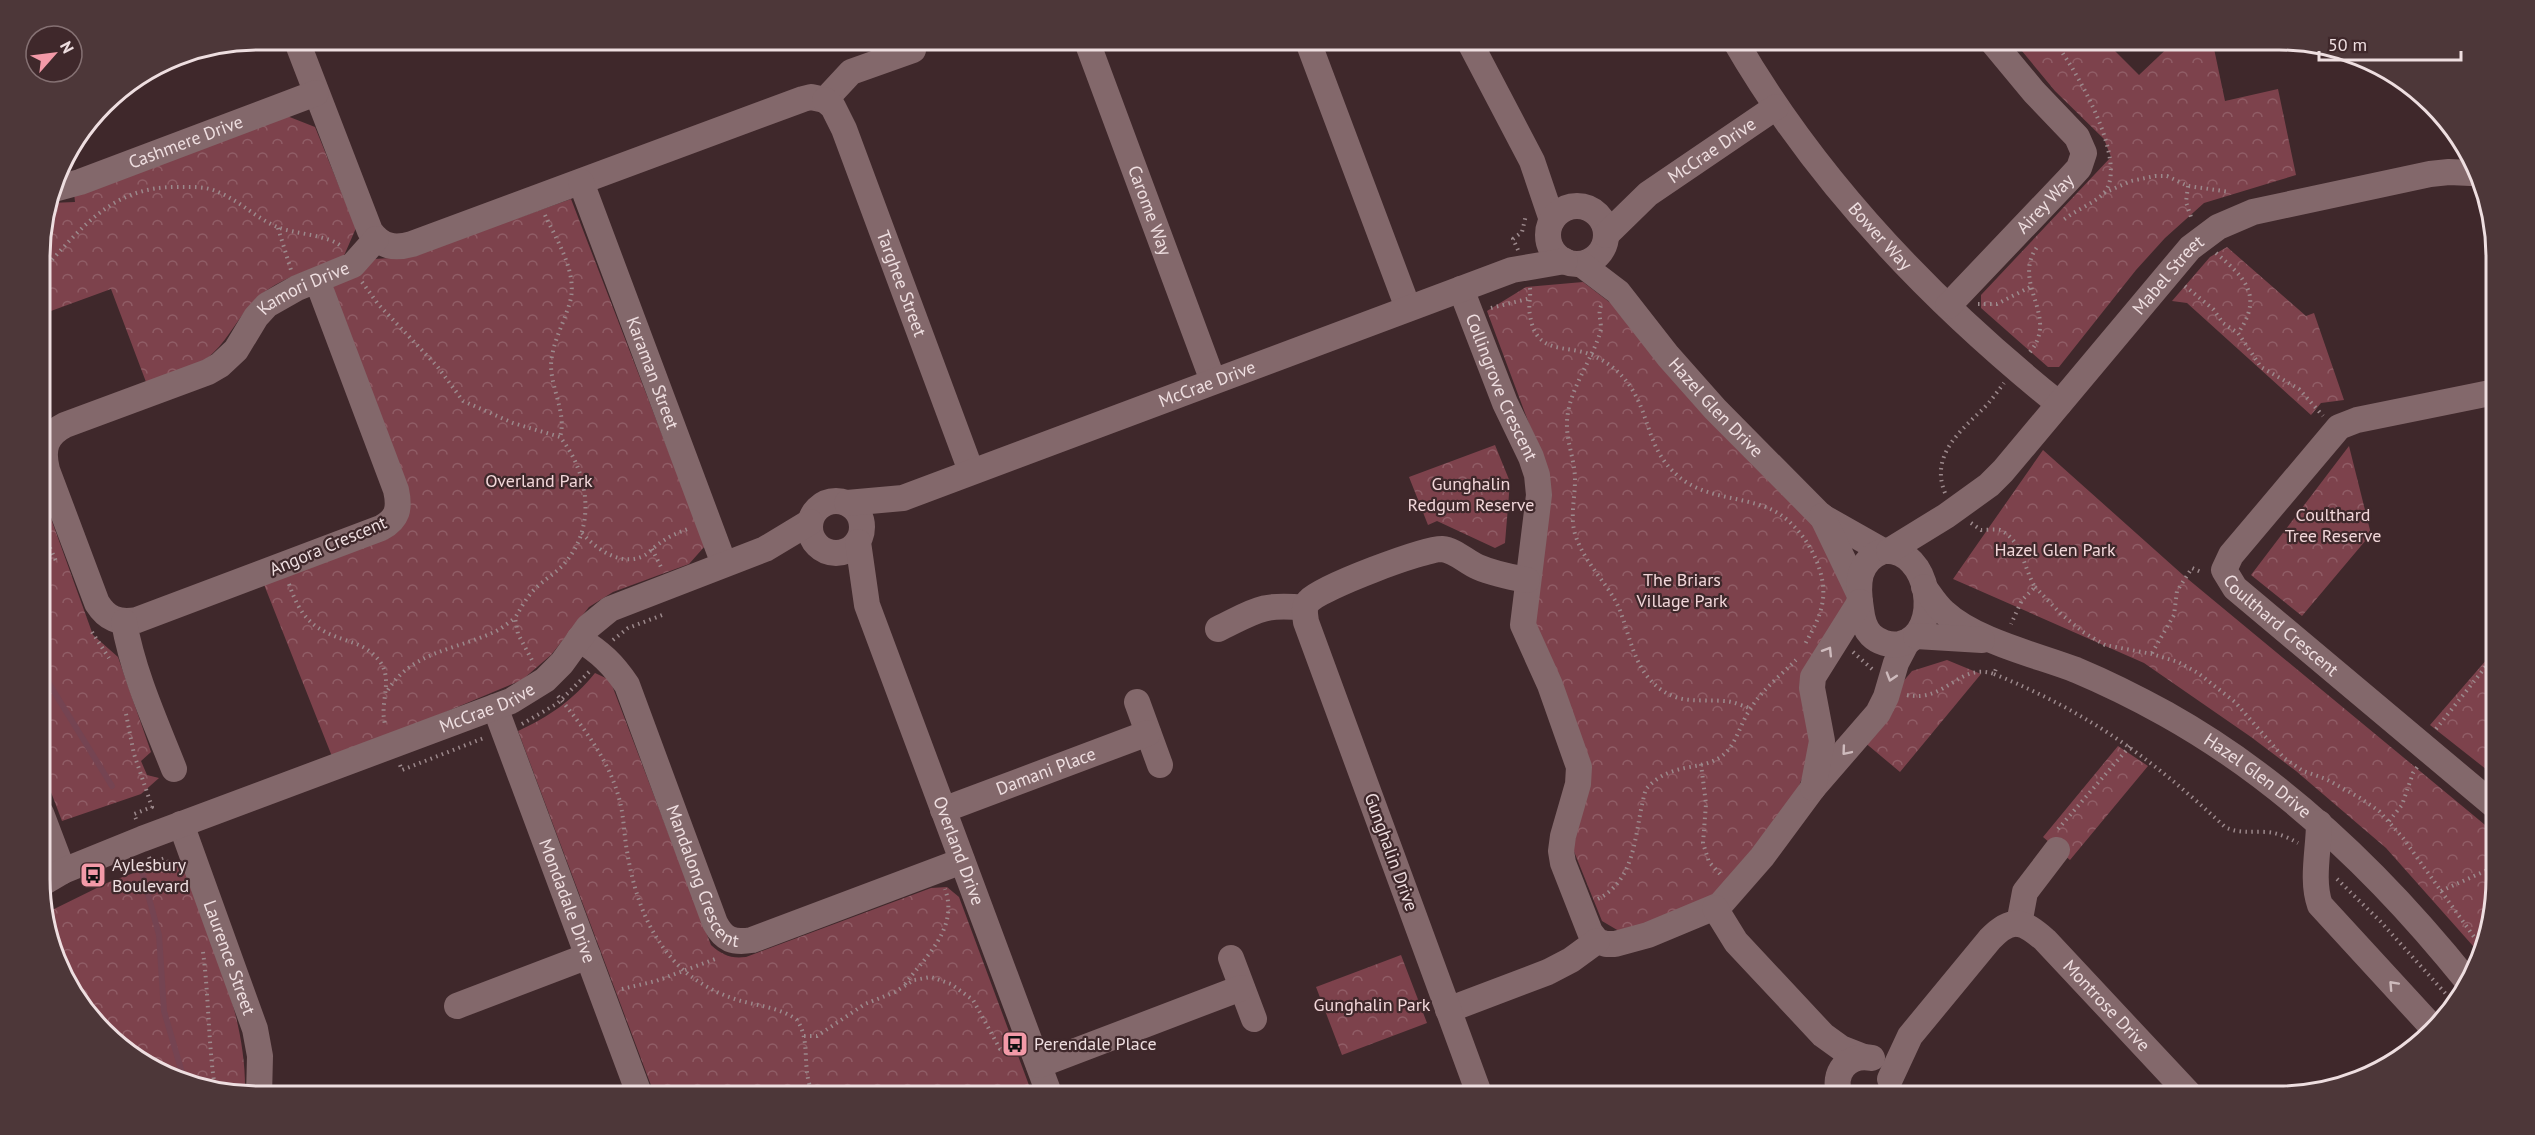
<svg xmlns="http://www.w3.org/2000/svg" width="2535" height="1135" font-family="'PT Sans',sans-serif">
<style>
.park{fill:url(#park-crowns)}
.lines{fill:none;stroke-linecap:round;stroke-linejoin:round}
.stream{stroke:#754452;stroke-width:6}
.path{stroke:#9c898c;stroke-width:4;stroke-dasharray:1.5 4.5;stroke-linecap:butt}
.minor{stroke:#83686b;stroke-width:26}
.oneway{stroke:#cebbbd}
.labels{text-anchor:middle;stroke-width:4.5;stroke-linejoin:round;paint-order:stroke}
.street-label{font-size:18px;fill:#eedee0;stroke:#3f282b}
.park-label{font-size:18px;fill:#f2d7da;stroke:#3f282b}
.poi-label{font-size:18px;fill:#eedee0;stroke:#3f282b;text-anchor:start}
.rim{fill:none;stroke:#eedee0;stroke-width:3}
</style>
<defs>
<pattern id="park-crowns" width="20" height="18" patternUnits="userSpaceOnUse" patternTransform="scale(1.5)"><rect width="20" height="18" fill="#7d424c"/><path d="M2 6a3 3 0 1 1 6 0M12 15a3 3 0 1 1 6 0" fill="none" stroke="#905d66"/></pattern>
</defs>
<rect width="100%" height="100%" fill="#3f282b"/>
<path class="park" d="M2012,39H2103L2139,75L2177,39H2212L2225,101L2278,89L2296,175L2204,203L2165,238L2136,270L2059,367H2048L1981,308V295L2111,157L2104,139L2055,91Z
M287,116L315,127L356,228L343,258C313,269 280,277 256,299C239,315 230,337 213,353C196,370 168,375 146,382L111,289L40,315L39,242L50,203L75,202L74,193Z
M571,199L705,546L689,564L613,592L589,607L551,655L522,680L333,759L263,582L409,505L329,288L374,259L408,257Z
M2227,247L2306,316L2314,313L2344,400L2321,403L2311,415L2187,303L2172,301L2210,257Z
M1583,282L1629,317L1812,517L1844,577L1848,607L1811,657L1817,741L1789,811L1715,899L1624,934L1602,921L1573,849L1590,767L1533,622L1547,472L1487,311L1526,287Z
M1495,445L1510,482L1505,543L1495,548L1437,521L1428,525L1409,477Z
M2349,446L2371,534L2302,616L2251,575Z
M2043,450L2183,575L2496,834V879L2481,955L2386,848L2296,771L2251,737L2144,663L1953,579Z
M40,488L93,635L118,657L151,752L141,761L147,775L159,778L141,794L62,821L41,766Z
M2488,658L2495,664L2496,777L2430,725Z
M1947,660L1981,674L1900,772L1863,741L1880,709L1912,671Z
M595,673L610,680L711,945C722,955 731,959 746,957L931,888L947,887L959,897L1033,1096H655L518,731C549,717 573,700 595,673Z
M2118,746L2148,766L2070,860L2043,837Z
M164,862L183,863C209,937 247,1014 245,1094L173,1079L84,1011L44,914L109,882Z
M1401,955L1427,1023L1342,1055L1316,987Z"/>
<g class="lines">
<path class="stream" d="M40,669L112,786
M142,872L159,935L164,1011L183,1076L181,1081"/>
<path class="path" d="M2052,39C2073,63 2132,165 2103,194C2093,204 2073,211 2061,222
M2188,186L2186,202L2192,220
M2104,193L2131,181L2155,176H2167L2188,186L2230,192
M545,215C557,241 578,273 570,302C564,323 552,343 551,365C551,389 567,414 560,437
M278,228L291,270
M1518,250L1513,239L1522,232L1526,215
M2216,253C2245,278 2264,296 2238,333
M40,273C81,229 111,186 178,187C191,187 206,186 218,192C240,201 256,218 277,227C294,234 330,235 342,247
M362,282L378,304L437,366L463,401L513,423L560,437C589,473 597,527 564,564C556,573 545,579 536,588C527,596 521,608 515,618L518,634L534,664
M2185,286L2213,309L2223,323L2238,333L2261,367L2299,389L2323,416
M1530,288C1531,297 1528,306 1530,315C1536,356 1565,344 1592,355C1603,360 1614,367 1622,376C1654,411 1642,452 1686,482C1711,498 1741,497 1768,508C1801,521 1830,570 1822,605C1819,620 1811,633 1804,646
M1978,304H1997L2030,287
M1601,306C1597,315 1603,324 1600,333C1591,362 1568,391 1567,422C1566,441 1575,460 1575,480C1575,498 1570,517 1575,534C1584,563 1607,582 1619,608C1631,638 1634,672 1663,691C1683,704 1702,699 1724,701C1733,701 1742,706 1750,708
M1491,308L1531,298
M2030,352C2060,316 2011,284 2037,247
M1945,493C1930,456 1959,432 1983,409C1991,401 1997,392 2004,383
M1971,523L1981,530C1987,530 1996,529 2000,530C2023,541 2023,567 2035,587L2022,600L2011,624
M40,526L56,561
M582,533C596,549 622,568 645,555C650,552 655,546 660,543C669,536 680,532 690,528
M652,549L661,567
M289,584C301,619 314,630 348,641C358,644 369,649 376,657C397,678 377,703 386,727
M2035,587L2061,614L2083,632L2105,645L2152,654L2178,662L2198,673L2235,702L2284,758L2303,771L2326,779L2360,798L2379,811L2403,838L2482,948
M92,632L109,658
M613,640L628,628L665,614
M1853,652L1872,669
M2152,653L2174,615L2177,591L2192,568L2203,573
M1994,674C2088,712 2151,758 2225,827C2239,834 2252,831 2267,832C2279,833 2289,838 2298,843
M388,690C412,652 454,650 492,633C500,630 508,623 515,618
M1907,695C1946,703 1959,662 1994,674L1997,666
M558,696C584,728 610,761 620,802C624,818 624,835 627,851C634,895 649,938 682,969C699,984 720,995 741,1001C760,1006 781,1008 797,1020C812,1042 800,1070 814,1096
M126,714L134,754L152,807L134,814L136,819
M522,724L558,703L589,672
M2436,729L2495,655
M1701,764L1706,804L1703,843L1709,862L1720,874
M400,765L402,770L484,738
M2389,821L2402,805L2413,773L2418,766
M2058,829L2130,746
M149,857L151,863L165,858L175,876
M2337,879L2380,921L2455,1004
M2441,891L2496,866
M1598,899C1639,878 1634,827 1646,789C1671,761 1700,772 1722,756C1737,744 1740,723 1751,708C1762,690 1781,675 1796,660
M203,952C209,997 208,1043 215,1088
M905,984C926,956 959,928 945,889
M622,989L656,981L718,958
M804,1036H817L865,1004L895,992L914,980L931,977L951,984L973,1000L1000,1049L1011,1054"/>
<g class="minor">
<path d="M296,39L370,231C382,247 394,249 412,244L803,99L811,97L825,100L851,72L913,50"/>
<path id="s1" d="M1086,39L1213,381"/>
<path d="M1307,39L1408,308"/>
<path d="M1468,39L1532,161L1552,220"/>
<path id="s2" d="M1734,39C1816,181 1932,302 2059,404"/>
<path id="s3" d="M825,100L833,107L844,129L971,471"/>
<path id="s4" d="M581,182L724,564"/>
<path id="s5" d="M54,189L80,182L316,93"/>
<circle cx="1577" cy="235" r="29"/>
<path id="s6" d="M1606,235L1648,194L1776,107"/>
<path id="s7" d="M1581,264L1618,292L1668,356L1715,409L1821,516L1883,551"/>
<path id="s8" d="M317,280L396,490C400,508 398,519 381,528L137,620C118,623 107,619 97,603L47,470C42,450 45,435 65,425L208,372L220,365L236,350L256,317L267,305L297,288L353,265L376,239"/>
<path id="s9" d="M1461,289L1505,403L1531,457L1537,475L1539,495L1523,625L1550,685L1579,767L1578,784L1563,836L1561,851L1563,863L1590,932L1597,941L1606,944H1615L1648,935L1720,905L1762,857L1813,788L1878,713L1886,697L1896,663L1907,642"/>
<path id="s10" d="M1948,306L2068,180L2079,168L2084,153L2077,137L2034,92L1990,39"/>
<path id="s11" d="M2495,392L2357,420L2339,427L2231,555L2224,570L2235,588L2496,807"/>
<circle cx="836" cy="527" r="26"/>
<path id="s12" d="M847,503L903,498L1512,270L1565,261"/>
<path d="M1822,516L1858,591"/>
<path id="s13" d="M858,542L867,605L1050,1096"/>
<path d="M1883,551C1930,546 1944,634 1900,644C1890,646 1878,642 1871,635C1864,628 1862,618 1861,609C1857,585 1857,561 1883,551Z"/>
<path id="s14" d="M1889,551L1946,516L1989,485L2003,471L2190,248L2218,227L2253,212L2430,174L2449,172L2471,173"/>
<path id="s15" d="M1924,587C1930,595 1936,605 1944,612C1975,641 2037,655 2076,670C2107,683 2137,698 2166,714C2284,780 2384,877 2468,982"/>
<path d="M124,622C133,673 155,721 174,769"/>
<path d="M1218,629C1255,611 1262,603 1305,608"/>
<path d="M1916,636L1982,640"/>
<path id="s16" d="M579,639C600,652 613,664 627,685L715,923C724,940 733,943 752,940L962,861"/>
<path d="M1137,702L1160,765"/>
<path id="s17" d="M495,707L640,1096"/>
<path d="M1813,788L1822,741L1812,688L1813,677L1860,602"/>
<path id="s18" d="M943,810L1148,733"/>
<path d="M41,813L63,871"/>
<path d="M2319,823C2319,849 2311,880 2320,905L2433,1028"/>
<path id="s19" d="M181,824L255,1029L260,1056L259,1096"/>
<path id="s20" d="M41,884L63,871L142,839L511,701L545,680L562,663L588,627L610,609L765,549L810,522"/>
<path d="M1715,908L1736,942L1823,1035L1841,1048L1864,1057"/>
<path d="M2019,924L2025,892L2057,850"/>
<path d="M1231,958L1254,1019"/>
<path d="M457,1006L588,956"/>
<path d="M1448,1010L1548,972L1571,960L1597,941"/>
<path d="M1039,1065L1241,988"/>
<path id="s21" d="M1890,1079L1910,1036L1990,939C2012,916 2023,921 2045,940L2191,1096"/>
<path d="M1480,1096L1306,622C1305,613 1303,607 1309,601C1322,587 1423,549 1442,549C1455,550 1466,562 1478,567C1494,574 1510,577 1527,580"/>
<path d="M1840,1096C1831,1073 1848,1053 1872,1058"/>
</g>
</g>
<defs><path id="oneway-chevron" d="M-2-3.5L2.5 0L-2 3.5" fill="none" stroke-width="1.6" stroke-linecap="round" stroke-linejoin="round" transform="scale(1.5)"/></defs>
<g class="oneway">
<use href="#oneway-chevron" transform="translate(1828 651) rotate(-58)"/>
<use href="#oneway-chevron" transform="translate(1891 677) rotate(107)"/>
<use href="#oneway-chevron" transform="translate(1846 751) rotate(130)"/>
<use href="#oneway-chevron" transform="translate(2393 985) rotate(-133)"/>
</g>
<defs>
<g id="bus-square" transform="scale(1.35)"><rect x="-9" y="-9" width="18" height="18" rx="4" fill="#f39aa8" stroke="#3f282b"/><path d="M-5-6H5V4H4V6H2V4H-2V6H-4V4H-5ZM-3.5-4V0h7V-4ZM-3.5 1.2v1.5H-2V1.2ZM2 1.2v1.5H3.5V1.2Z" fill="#111"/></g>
</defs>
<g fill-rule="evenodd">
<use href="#bus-square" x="93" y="875"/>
<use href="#bus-square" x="1015" y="1044"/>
</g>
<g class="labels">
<g class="street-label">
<text dy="6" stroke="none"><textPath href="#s5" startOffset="140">Cashmere Drive</textPath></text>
<text dy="6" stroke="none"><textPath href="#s6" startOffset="136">McCrae Drive</textPath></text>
<text dy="6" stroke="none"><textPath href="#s10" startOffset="141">Airey Way</textPath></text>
<text dy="6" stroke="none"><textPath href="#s1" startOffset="183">Carome Way</textPath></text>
<text dy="6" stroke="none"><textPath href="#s2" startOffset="246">Bower Way</textPath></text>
<text dy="6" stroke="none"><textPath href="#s14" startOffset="396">Mabel Street</textPath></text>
<text dy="6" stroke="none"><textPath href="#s3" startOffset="200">Targhee Street</textPath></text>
<text dy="6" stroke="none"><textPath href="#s8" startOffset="1056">Kamori Drive</textPath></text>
<text dy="6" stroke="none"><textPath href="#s4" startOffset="204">Karaman Street</textPath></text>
<text dy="6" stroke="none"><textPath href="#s12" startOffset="381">McCrae Drive</textPath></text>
<text dy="6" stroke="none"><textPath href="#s9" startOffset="106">Collingrove Crescent</textPath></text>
<text dy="6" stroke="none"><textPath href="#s7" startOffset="198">Hazel Glen Drive</textPath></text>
<text transform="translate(328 546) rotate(-23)" y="6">Angora Crescent</text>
<text dy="6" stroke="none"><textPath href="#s11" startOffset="424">Coulthard Crescent</textPath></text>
<text dy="6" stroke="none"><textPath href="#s20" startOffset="480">McCrae Drive</textPath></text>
<text dy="6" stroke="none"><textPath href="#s18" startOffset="110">Damani Place</textPath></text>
<text dy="6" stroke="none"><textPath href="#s15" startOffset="388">Hazel Glen Drive</textPath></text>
<text dy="6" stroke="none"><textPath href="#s13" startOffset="326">Overland Drive</textPath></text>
<text transform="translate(1391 852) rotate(70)" y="6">Gunghalin Drive</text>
<text dy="6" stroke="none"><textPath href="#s16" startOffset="274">Mandalong Crescent</textPath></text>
<text dy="6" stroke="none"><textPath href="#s17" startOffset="207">Mondadale Drive</textPath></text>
<text dy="6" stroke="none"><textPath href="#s19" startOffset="142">Laurence Street</textPath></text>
<text dy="6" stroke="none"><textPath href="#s21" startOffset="328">Montrose Drive</textPath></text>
</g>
<g class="park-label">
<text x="539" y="487">Overland Park</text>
<text x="1471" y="490">Gunghalin<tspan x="1471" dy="21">Redgum Reserve</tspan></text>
<text x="2333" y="521">Coulthard<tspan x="2333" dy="21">Tree Reserve</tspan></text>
<text x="2055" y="556">Hazel Glen Park</text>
<text x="1682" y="586">The Briars<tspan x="1682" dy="21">Village Park</tspan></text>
<text x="1372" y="1011">Gunghalin Park</text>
</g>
<g class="poi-label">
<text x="112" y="871">Aylesbury<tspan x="112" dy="21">Boulevard</tspan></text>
<text x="1034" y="1050">Perendale Place</text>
</g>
</g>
<path d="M0 0H2535V1135H0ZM257 50H2279A207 207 0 0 1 2486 257V879A207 207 0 0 1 2279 1086H257A207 207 0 0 1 50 879V257A207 207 0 0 1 257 50Z" fill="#4d3739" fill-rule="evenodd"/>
<path class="rim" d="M257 50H2279A207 207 0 0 1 2486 257V879A207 207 0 0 1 2279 1086H257A207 207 0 0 1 50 879V257A207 207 0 0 1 257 50Z"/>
<g transform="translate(54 54) rotate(62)"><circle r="28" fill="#3f282b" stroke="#857173" stroke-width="1.5"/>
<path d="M0-4.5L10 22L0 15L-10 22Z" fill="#f39aa8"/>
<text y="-9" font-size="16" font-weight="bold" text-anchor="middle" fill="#eedee0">N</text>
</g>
<path d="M2319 51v9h142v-9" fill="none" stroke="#eedee0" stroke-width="3"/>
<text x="2328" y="51" font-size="18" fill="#eedee0" stroke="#3f282b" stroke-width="4.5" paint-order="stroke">50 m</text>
</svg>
